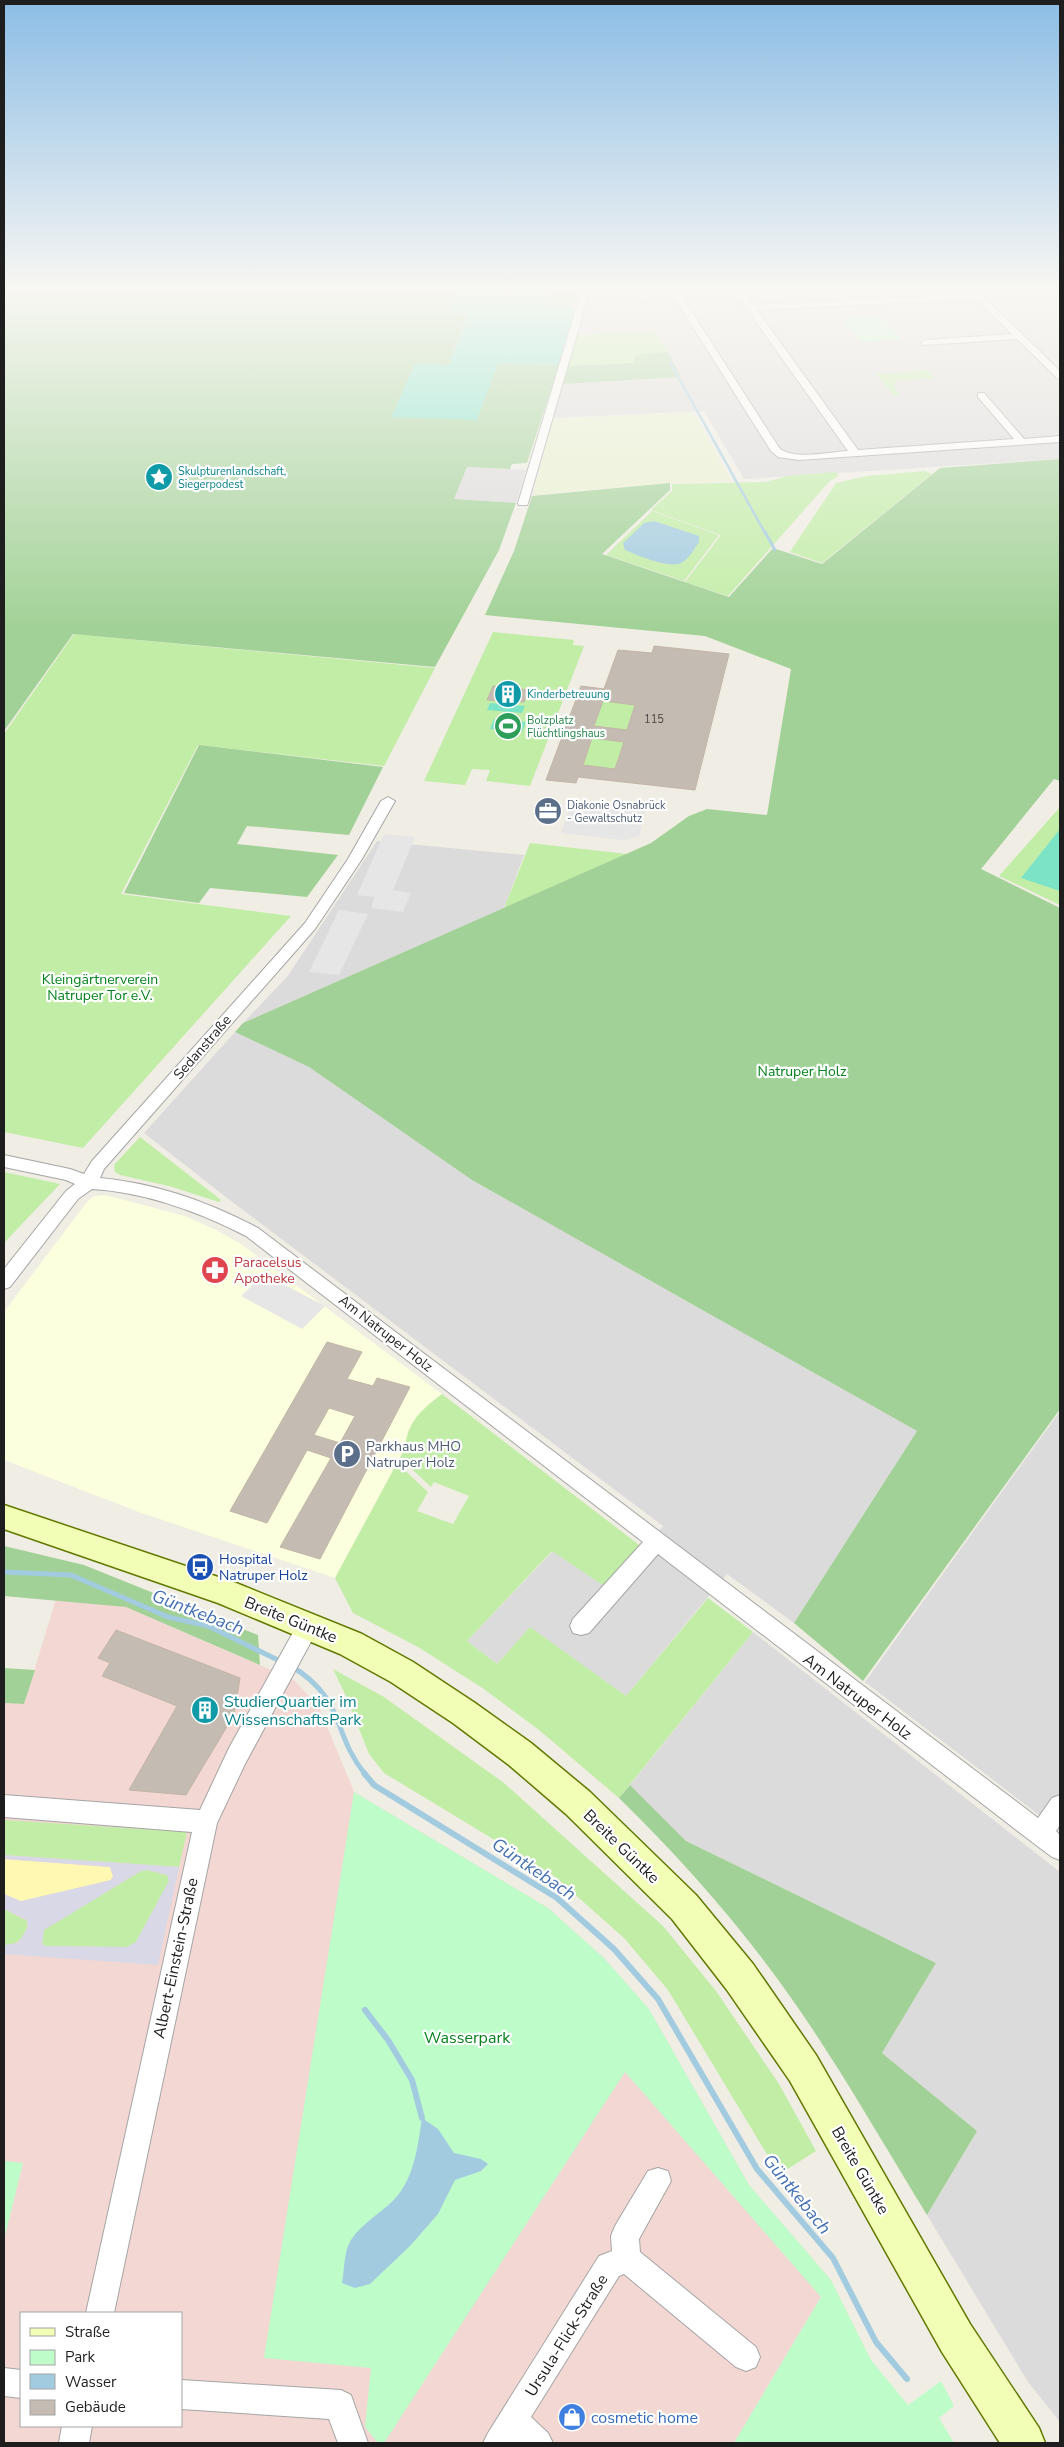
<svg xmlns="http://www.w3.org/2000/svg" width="1064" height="2447" font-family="'Nunito Sans',sans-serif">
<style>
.residential{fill:#dcdbdb}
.commercial{fill:#f2d7d2;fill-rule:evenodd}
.education{fill:#fbffdd}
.farmland{fill:#eaf0ce}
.grass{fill:#c2eda7}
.forest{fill:#a1d196}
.sand{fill:#fff8b2}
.park{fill:#befcca}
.pitch{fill:#7de3c7}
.parking{fill:#e6e6e6}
.plaza{fill:#d9d8e6;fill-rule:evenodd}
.water{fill:#a2cbe0}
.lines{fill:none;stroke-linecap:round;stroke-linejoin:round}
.stream-far3{stroke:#a2cbe0;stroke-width:2.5}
.stream-far2{stroke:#a2cbe0;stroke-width:3}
.stream-far1{stroke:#a2cbe0;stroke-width:5}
.stream{stroke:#a2cbe0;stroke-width:6}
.building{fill:#c4bcb3;stroke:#c2b5a5;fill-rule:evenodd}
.street-casing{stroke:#a5a5a5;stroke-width:2}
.secondary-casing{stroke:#607a00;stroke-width:3}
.street{fill:#fff;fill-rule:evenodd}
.secondary{fill:#f2fdb5;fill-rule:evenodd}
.labels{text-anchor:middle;stroke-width:4.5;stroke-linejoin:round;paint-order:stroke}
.far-culture-label{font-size:11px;fill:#0d838f;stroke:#fff;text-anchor:start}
.number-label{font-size:11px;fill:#484643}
.far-leisure-label{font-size:11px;fill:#27864d;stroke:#fff;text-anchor:start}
.far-service-label{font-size:11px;fill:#4e5e75;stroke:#fff;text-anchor:start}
.park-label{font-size:14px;fill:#05831d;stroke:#fff}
.street-label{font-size:14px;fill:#1e1e1e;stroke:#fff}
.health-label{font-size:14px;fill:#be3a42;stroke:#fff;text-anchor:start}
.service-label{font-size:14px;fill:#4e5e75;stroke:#fff;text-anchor:start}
.transit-label{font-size:14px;fill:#164399;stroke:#fff;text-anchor:start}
.near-street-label{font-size:16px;fill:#1e1e1e;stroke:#fff}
.near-culture-label{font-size:16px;fill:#0d838f;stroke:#fff;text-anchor:start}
.near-park-label{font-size:16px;fill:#05831d;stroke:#fff}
.near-shop-label{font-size:16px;fill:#366cbe;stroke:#fff;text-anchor:start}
.near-water-label{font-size:18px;font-style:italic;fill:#4571b3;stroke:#fff}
</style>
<rect width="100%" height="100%" fill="#f0ede4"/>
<path class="residential" d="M589,289H1044L1060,303V459L744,479L704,411L553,418L563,384L681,377L655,331L577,335Z
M467,467L526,470L516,503L454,499Z
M377,841L524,855L504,908L243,1023L287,977Z
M235,1032L309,1067L472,1180L917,1431L794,1623L727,1574L626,1696L530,1628L497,1664L467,1641L553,1551L643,1548L663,1526L235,1204L144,1133Z
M1060,1411V1831L865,1682Z
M753,1632L1060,1872V2422L1028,2382L927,2215L977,2131L882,2053L936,1963L686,1841L630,1785Z"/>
<path class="commercial" d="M56,1599L126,1607L294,1680L319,1707L354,1792L548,1908L604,1958L649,2009L749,2185L831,2280L734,2443H4V1703L24,1704ZM21,2313H181V2426H21Z"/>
<path class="education" d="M105,1195L185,1216L218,1231L241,1244L442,1394L428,1405L409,1429L405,1450L335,1578L139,1512L4,1460V1312L86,1203L94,1196Z"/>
<path class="farmland" d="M694,412L731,481L670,483L533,495L553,419Z"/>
<path class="grass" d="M655,331L668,352L640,355L635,363L568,366L577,335Z
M928,370L935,378L895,381V389L900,395H893L876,374Z
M925,471L932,474L822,563L790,552L836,483L867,476Z
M835,472L839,475L829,482L728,596L685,582L721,535L651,510L672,491V484L765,482L788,476Z
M652,511L719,535L684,581L606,555Z
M493,632L574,640L573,645L584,646L530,786L486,781L490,770L472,769L465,785L424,781Z
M74,634L435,668L384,766L198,745L121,894L291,916L83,1148L4,1132V734Z
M603,701L635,705L627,730L594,726Z
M592,738L624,742L615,769L583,765Z
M1060,807V905L999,876Z
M530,843L627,854L504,908Z
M140,1137L221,1200L219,1202L169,1186L120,1175L115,1172L114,1165Z
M4,1172L60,1184L4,1243Z
M442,1394L643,1548L607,1588L552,1551L467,1641L497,1664L530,1627L626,1696L708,1598L753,1632L619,1798L539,1730L484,1689L418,1647L353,1613L335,1578L397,1463L428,1492L417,1511L453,1524L469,1496L434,1482L431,1487L400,1458C406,1449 405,1438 410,1428C416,1414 430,1403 442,1394Z
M333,1669L384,1697L504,1783L663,1926L716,1991L779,2084L816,2151L786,2170L771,2161L668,1990L624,1938L554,1876L384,1773L369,1754L346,1696Z
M4,1820L187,1832L179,1867L4,1855Z
M147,1870L167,1875L169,1881L136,1942L127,1947L45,1946L42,1943L44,1930L141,1871Z
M4,1909L27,1921C29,1935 17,1946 4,1945Z"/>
<path class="forest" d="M4,289H459L449,313L468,314L449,365L391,416L498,363L559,365L527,463L512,464L510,469L467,467L454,499L516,503L499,550L435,667L73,634L4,731Z
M486,289H583L580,299L574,301L572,307L568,308L545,307L549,291Z
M668,352L681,377L563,384L568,366L634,363V357L640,354Z
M1060,459V781L1054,779L981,869L1060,908V1409L863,1681L794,1623L917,1431L472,1180L309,1067L235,1032L243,1023L651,843L689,816L707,809L767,815L791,669L705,636L485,615L514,551L532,496L670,483V490L602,554L729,597L773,548L822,564L940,468Z
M199,745L383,767L349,835L247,826L237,844L338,855L307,897L210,888L199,903L124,893Z
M4,1546L84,1565L258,1635L260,1665L126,1607L4,1596Z
M4,1668L35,1670L24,1704L4,1703Z
M630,1785L686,1841L936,1963L882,2053L977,2131L927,2215C893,2160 861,2104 826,2050C768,1958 697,1874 619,1798Z"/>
<path class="sand" d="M4,1859L110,1867L113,1876L111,1880L21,1902L4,1894Z"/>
<path class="park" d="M882,317L902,340L861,342L842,319Z
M354,1792L548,1908L604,1958L649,2009L749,2185L831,2280L871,2360L908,2405L941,2381L954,2406L939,2418L954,2443H738L735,2441L821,2297L625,2072L384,2443H378L365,2427L371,2368L264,2358Z
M4,2161L23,2163L4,2240Z"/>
<path class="pitch" d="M459,289L550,291L545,307H572L575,312L559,365L498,363L477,420L391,417L415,364L449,365L468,315L449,313Z
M490,703L525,706L522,713L487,710Z
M494,719L526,722L522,732L490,729Z
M1060,829V891L1021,878Z"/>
<path class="parking" d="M572,800L646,808L639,837L623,840L561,833Z
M384,834L415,837L393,890L411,893L403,912L371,908L375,897L357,895Z
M339,910L368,914L339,975L309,972Z
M264,1274L325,1306L302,1329L241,1296Z"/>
<path class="plaza" d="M4,1855L179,1867L158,1965L4,1954V1945L18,1943L28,1927L27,1920L4,1909V1894L21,1901L111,1880L113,1876L110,1867L4,1859ZM147,1870L167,1875L169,1881L136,1942L127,1947L45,1946L42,1944L44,1930L141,1871Z"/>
<path class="water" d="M654,521L699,536V542C694,549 689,559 681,563C670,569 636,555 625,550L623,543L644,523Z
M422,2118L438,2129L454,2153L481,2159L488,2164L481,2171L455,2180L438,2214L410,2246L370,2284L355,2288L342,2283C344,2273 344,2259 347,2249C355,2225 383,2214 398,2195C415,2174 418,2144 422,2118Z"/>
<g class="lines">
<path class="stream-far3" d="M670,362L765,533"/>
<path class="stream-far2" d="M765,532L775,550"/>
<path class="stream-far1" d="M4,1572L71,1575L168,1617L208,1626L282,1662
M291,1666C346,1699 332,1734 365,1774"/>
<path class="stream" d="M364,1773L374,1785L557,1898L614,1949L658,1999L757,2169L833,2258L876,2342L907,2379
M365,2010L388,2040L412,2080L422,2118"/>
</g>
<path class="building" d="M654,646L729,654L695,790L578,777L576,783L546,780L581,686L604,689L618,650L652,653ZM603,701L635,705L627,730L594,726ZM592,738L624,742L615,769L583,765Z
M493,686L529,690L524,702L487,700Z
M327,1342L362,1352L347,1379L373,1386L377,1378L410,1387L320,1559L280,1547L331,1458L307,1450L267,1523L230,1511ZM329,1408L355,1416L340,1443L314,1435Z
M116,1630L240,1678L234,1715L186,1795L129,1790L177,1706L102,1676L110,1663L98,1658Z"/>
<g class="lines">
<g class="street-casing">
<path id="street" d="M582,289H590L528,503L527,505H519L518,503Z
M741,289L753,305L973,294L971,289H979L982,295L1060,371V379L1057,378L1017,339L922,345L921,343L925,340L1012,334L976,299L757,310L858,450L1014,439L978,397V393H984L1024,439L1060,436V442L799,460L778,457L771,451L674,297L642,299L638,296L642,293ZM737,295L848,451C829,452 797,460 780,449L682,297Z
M388,797L395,801L362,859L315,929L104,1169L100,1178C155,1183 209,1202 258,1228L1038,1818L1052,1798L1060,1795V1825L1056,1831L1060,1835V1860L1052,1857L1032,1842L658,1554L589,1633L581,1635L573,1633L570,1626L573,1619L643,1542L246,1236C199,1212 145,1192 92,1189L78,1199L10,1287L4,1289V1269L66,1191L75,1184L66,1180L4,1167V1155L70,1169L84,1174L92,1161L305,923L348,859L381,801Z
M309,1616L317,1618L320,1625L245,1764L217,1823L114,2313H86L192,1832L4,1817V1795L200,1810L229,1748L301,1618Z
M658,2168L668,2171L671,2181L639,2239L640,2252L756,2347L760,2357L756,2367L746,2371L736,2367L624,2274L619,2276L531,2417L548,2433L553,2443H483L488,2433L599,2256L612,2251L611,2236L615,2226L648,2171Z
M4,2368L21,2370V2398L4,2396Z
M181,2380L341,2390L351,2395L368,2443H338L329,2419L181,2409Z
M62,2426H92L89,2443H59Z"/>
</g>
<g class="secondary-casing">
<path id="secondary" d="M1047,289H1060V299L1056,298Z
M4,1505L236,1583L362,1634L413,1662L475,1703L531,1743L590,1792L696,1895L753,1964L816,2055L970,2324L1039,2428L1045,2443H1000L942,2352L790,2081L727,1990L672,1919L566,1814L509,1765L453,1723L391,1682L340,1654L218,1603L4,1529Z"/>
</g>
<use href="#street" class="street"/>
<use href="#secondary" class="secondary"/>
</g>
<linearGradient id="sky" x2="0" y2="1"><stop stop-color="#8cbde5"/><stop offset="0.46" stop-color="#f8f7f3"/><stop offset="1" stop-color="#f8f7f3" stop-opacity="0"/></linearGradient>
<rect width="1064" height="631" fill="url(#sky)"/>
<defs>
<g id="sight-disc" transform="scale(1.4375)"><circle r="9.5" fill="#0f9aa8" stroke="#fff"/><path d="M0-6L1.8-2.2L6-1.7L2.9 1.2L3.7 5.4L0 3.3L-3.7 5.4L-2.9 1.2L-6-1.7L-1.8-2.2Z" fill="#fff"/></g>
<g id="building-disc" transform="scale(1.4375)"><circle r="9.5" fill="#0f9aa8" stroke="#fff"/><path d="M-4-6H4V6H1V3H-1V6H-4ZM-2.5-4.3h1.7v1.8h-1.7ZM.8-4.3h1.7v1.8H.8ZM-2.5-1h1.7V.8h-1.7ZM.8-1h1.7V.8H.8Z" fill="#fff"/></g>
<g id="stadium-disc" transform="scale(1.4375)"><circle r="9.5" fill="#2e9e5b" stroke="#fff"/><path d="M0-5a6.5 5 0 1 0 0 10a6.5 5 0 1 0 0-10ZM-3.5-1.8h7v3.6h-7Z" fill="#fff"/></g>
<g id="office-disc" transform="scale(1.4375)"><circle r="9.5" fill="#5c6f8a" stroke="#fff"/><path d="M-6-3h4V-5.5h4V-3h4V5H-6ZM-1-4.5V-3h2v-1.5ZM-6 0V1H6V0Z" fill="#fff"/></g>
<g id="pharmacy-disc" transform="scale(1.4375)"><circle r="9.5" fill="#e0444e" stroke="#fff"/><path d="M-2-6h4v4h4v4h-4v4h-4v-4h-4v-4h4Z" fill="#fff"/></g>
<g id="parking-disc" transform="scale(1.4375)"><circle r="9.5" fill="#5c6f8a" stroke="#fff"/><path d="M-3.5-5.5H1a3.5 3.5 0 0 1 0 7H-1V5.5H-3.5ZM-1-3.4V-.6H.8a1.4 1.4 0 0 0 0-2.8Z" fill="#fff"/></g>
<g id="bus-disc" transform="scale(1.4375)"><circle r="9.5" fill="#1a4fb4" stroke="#fff"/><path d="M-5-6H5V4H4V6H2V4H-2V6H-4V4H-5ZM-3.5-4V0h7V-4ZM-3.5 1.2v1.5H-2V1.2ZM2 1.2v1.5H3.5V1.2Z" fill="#fff"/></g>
<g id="shop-disc" transform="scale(1.4375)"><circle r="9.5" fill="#3f7fe0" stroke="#fff"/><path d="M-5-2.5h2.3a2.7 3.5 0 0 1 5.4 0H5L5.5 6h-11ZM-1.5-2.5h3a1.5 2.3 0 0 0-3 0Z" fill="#fff"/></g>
</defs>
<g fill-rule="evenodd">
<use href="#sight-disc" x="159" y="477"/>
<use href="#building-disc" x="508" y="694"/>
<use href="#stadium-disc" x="508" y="726"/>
<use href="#office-disc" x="548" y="811"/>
<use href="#pharmacy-disc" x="215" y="1270"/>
<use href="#parking-disc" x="347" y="1454"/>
<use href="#bus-disc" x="200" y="1567"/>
<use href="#building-disc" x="205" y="1710"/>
<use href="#shop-disc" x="572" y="2417"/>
</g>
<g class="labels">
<g class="far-culture-label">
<text x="178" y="475">Skulpturenlandschaft,<tspan x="178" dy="13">Siegerpodest</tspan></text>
<text x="527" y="698">Kinderbetreuung</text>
</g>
<g class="number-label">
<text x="654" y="723">115</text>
</g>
<g class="far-leisure-label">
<text x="527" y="724">Bolzplatz<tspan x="527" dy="13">Flüchtlingshaus</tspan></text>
</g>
<g class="far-service-label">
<text x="567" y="809">Diakonie Osnabrück<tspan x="567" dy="13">- Gewaltschutz</tspan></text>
</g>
<g class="park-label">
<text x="100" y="984">Kleingärtnerverein<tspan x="100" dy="16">Natruper Tor e.V.</tspan></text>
<text x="802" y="1076">Natruper Holz</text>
</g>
<g class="street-label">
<text transform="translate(202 1047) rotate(-49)" y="5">Sedanstraße</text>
<text transform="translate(386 1333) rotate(38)" y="5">Am Natruper Holz</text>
</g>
<g class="health-label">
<text x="234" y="1267">Paracelsus<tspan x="234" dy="16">Apotheke</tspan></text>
</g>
<g class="service-label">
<text x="366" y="1451">Parkhaus MHO<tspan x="366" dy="16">Natruper Holz</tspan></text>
</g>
<g class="transit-label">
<text x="219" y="1564">Hospital<tspan x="219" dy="16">Natruper Holz</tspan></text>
</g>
<g class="near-street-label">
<text transform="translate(291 1619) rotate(22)" y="6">Breite Güntke</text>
<text transform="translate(858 1696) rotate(37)" y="6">Am Natruper Holz</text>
<text transform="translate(622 1846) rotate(44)" y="6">Breite Güntke</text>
<text transform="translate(175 1958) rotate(-78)" y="6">Albert-Einstein-Straße</text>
<text transform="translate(861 2170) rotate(60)" y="6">Breite Güntke</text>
<text transform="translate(566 2335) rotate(-58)" y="6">Ursula-Flick-Straße</text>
</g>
<g class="near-culture-label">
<text x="224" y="1707">StudierQuartier im<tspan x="224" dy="18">WissenschaftsPark</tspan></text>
</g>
<g class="near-park-label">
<text x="467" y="2043">Wasserpark</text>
</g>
<g class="near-shop-label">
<text x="591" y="2423">cosmetic home</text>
</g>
<g class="near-water-label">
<text transform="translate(198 1612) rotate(21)" y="6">Güntkebach</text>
<text transform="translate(534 1869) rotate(34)" y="6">Güntkebach</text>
<text transform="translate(797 2194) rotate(51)" y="6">Güntkebach</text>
</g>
</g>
<rect width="1064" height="2447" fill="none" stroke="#1e1e1e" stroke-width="10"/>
<rect x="20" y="2312" width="162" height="115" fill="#ffffff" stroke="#a5a5a5"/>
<rect x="30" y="2328" width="25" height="8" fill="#f2fdb5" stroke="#a5a5a5"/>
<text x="65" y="2337" font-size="15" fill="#1e1e1e">Straße</text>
<rect x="30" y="2350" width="25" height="15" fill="#befcca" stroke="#a5a5a5"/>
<text x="65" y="2362" font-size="15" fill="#1e1e1e">Park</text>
<rect x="30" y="2374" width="25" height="15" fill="#a2cbe0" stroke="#a5a5a5"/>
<text x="65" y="2387" font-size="15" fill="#1e1e1e">Wasser</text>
<rect x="30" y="2400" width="25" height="15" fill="#c4bcb3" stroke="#a5a5a5"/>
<text x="65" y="2412" font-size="15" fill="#1e1e1e">Gebäude</text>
</svg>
